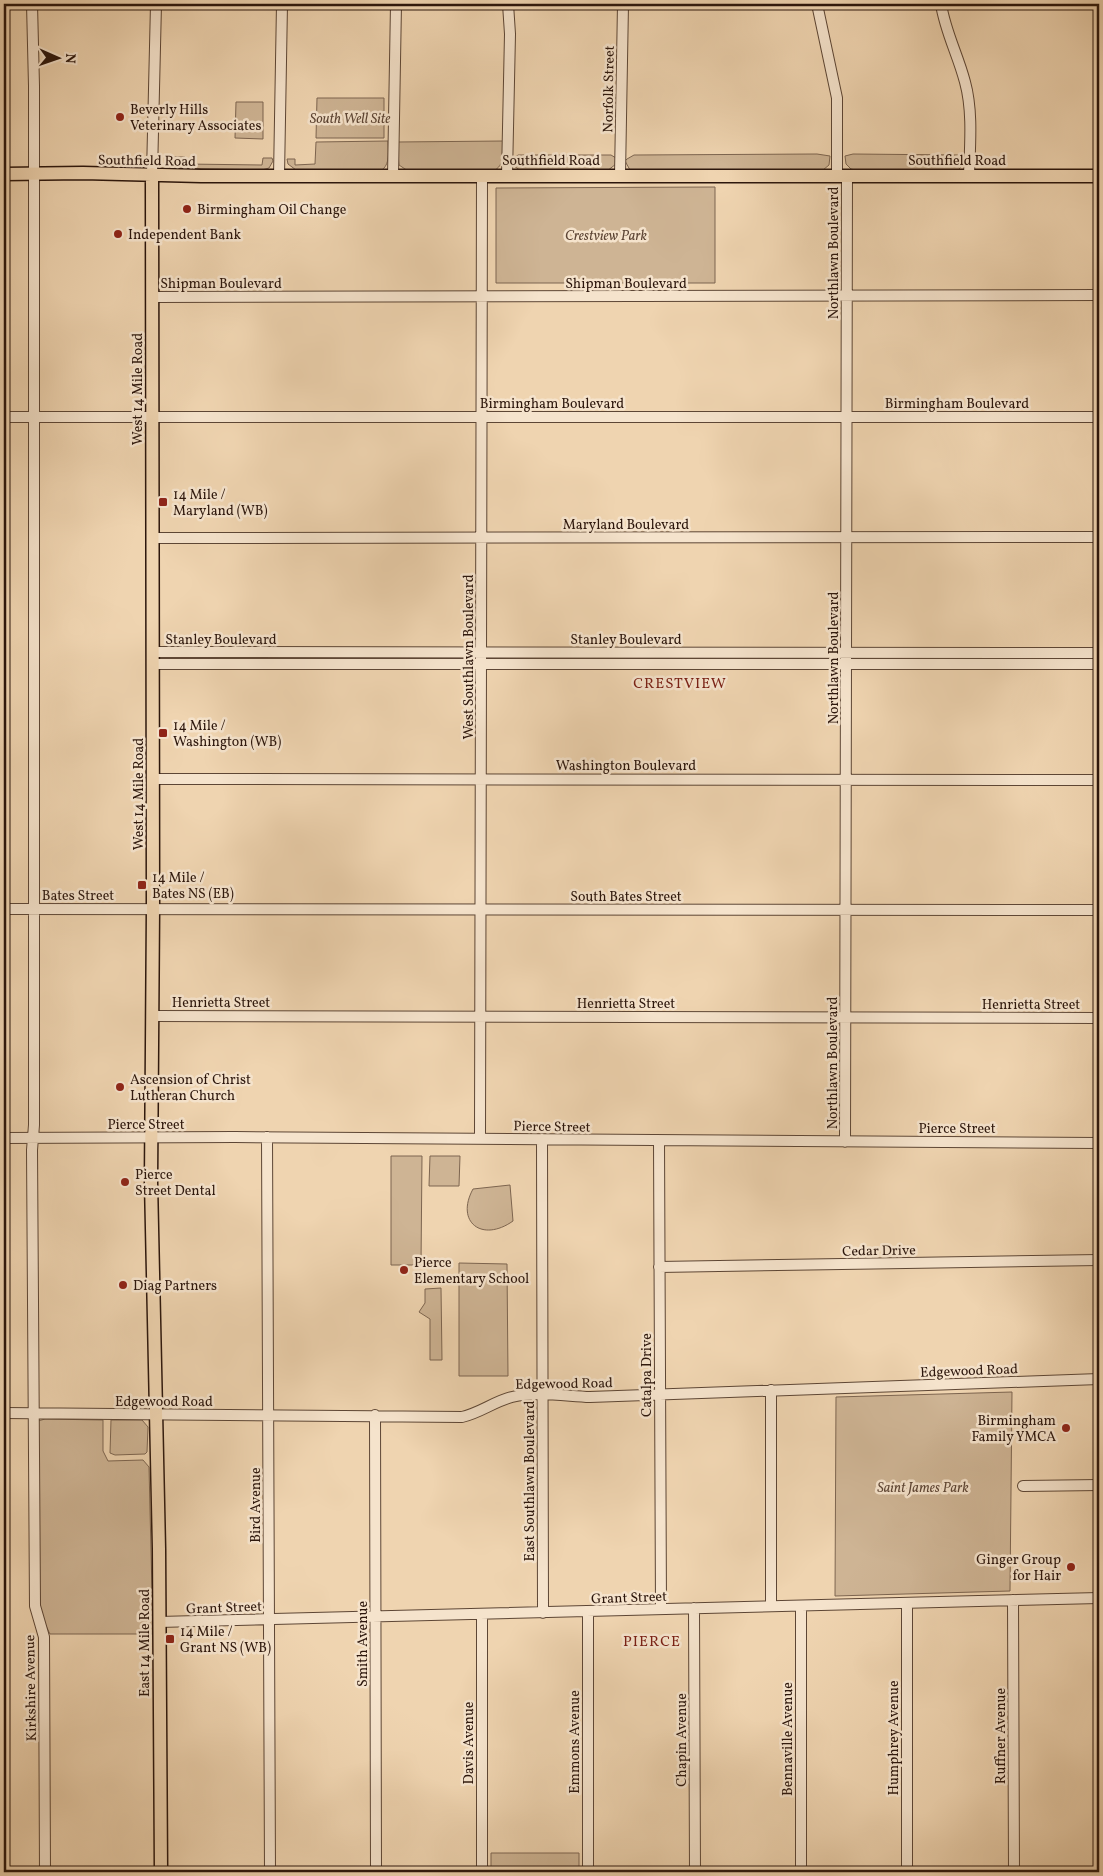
<svg xmlns="http://www.w3.org/2000/svg" width="1103" height="1876" font-family="Vollkorn,serif">
<style>
.green{fill:#ceb494;stroke:#7d6550}
.lines{fill:none;stroke-linecap:round;stroke-linejoin:round}
.minor-casing{stroke:#5d4635;stroke-width:12}
.major-casing{stroke:#2c160c;stroke-width:15}
.minor{stroke:#f5e3cc;stroke-width:10}
.major{stroke:#efd4b0;stroke-width:12}
.poi-dot{fill:#8f2418;stroke:#f5e3cc;stroke-width:2}
.labels{text-anchor:middle;stroke-width:5;stroke-linejoin:round;paint-order:stroke}
.street-label{font-size:14px;fill:#2c160c;stroke:#f5e3cc}
.poi-label{font-size:14px;fill:#2c160c;stroke:#f5e3cc;text-anchor:start}
.park-label{font-size:14px;font-style:italic;fill:#5d4535;stroke:#f5e3cc}
.neighbourhood-label{font-size:15px;letter-spacing:1px;fill:#7a1f14;stroke:#f5e3cc}
</style>
<rect width="100%" height="100%" fill="#efd4b0"/>
<filter id="stains"><feTurbulence type="fractalNoise" baseFrequency=".004" numOctaves="4"/><feColorMatrix values="0 0 0 0 .2 0 0 0 0 .09 0 0 0 0 .02 0 0 0 .5 -.17"/></filter>
<radialGradient id="worn" r=".72"><stop offset=".6" stop-color="#630" stop-opacity="0"/><stop offset="1" stop-color="#630" stop-opacity=".3"/></radialGradient>
<path class="green" d="M317,98H384V138H316Z
M236,102H263V139L235,138Z
M388,141C388,153 391,167 378,172L296,170L288,164L287,159H295V165L315,164L316,142Z
M503,141C503,152 505,166 493,171H408L399,165L397,142Z
M817,154L830,156L829,165L823,170H630L625,161L627,159L634,155Z
M853,154L958,155L963,159L961,167L957,171L855,170L851,169L846,164L845,156Z
M518,155H611L616,158V164L607,171H521L514,166L512,160Z
M171,157H185V164L262,165L263,158H272L273,161L269,168L262,170L177,168L172,167Z
M715,187V283H496V188Z
M391,1156H422L421,1265H391Z
M430,1156H460L459,1186H429Z
M510,1185L513,1221C482,1243 455,1222 473,1189Z
M459,1263L507,1264L508,1376H459Z
M441,1288L442,1360H430V1319L419,1312L425,1303V1289Z
M1012,1392L1010,1591L835,1596L836,1397Z
M45,1419L103,1420V1451L108,1461L143,1460L149,1467L153,1634H50L39,1612L38,1421Z
M111,1420H142L148,1427L147,1452L145,1454L115,1455L110,1453Z
M491,1853H579V1872H491Z"/>
<g class="lines">
<g class="minor-casing">
<path id="minor" d="M32,4L34,86V1125L32,1150L35,1606L44,1637L45,1872
M817,4L837,98V175
M941,4C945,31 958,55 965,82C973,111 970,145 969,175
M152,174L156,4
M507,175L510,34L508,4
M620,175L623,4
M279,176L282,4
M393,176L396,4
M152,297L1099,295
M4,417H1099
M153,538L1099,537
M153,652L1099,653
M153,664H1099
M153,779L1099,780
M4,909L1099,910
M152,1016L1099,1018
M267,1137L270,1872
M4,1138L235,1137L1099,1143
M480,1139L482,175
M542,1139L543,1613
M659,1141L661,1609
M845,1142L847,175
M659,1267L1099,1260
M4,1413L462,1417C480,1413 495,1401 512,1397C537,1391 565,1396 590,1397L1099,1379
M375,1415L376,1872
M1023,1486L1099,1485
M1013,1600L1014,1872
M907,1603V1872
M771,1606V1390
M801,1606V1872
M694,1608L695,1872
M588,1612V1872
M159,1622L1099,1598
M482,1872V1614"/>
</g>
<g class="major-casing">
<path id="major" d="M4,174L83,173L201,176H1099
M152,174L153,908L151,1182L159,1549L161,1872"/>
</g>
<use href="#minor" class="minor"/>
<use href="#major" class="major"/>
</g>
<g class="poi-dot">
<circle cx="120" cy="117" r="5"/>
<circle cx="187" cy="209" r="5"/>
<circle cx="118" cy="234" r="5"/>
<rect x="158" y="497" width="10" height="10" rx="2.5"/>
<rect x="158" y="728" width="10" height="10" rx="2.5"/>
<rect x="137" y="880" width="10" height="10" rx="2.5"/>
<circle cx="120" cy="1087" r="5"/>
<circle cx="125" cy="1182" r="5"/>
<circle cx="404" cy="1270" r="5"/>
<circle cx="123" cy="1285" r="5"/>
<circle cx="1066" cy="1428" r="5"/>
<circle cx="1071" cy="1567" r="5"/>
<rect x="165" y="1634" width="10" height="10" rx="2.5"/>
</g>
<g class="labels">
<g class="street-label">
<text transform="translate(608 89) rotate(-89)" y="5">Norfolk Street</text>
<text transform="translate(147 160) rotate(1)" y="5">Southfield Road</text>
<text x="551" y="165">Southfield Road</text>
<text x="957" y="165">Southfield Road</text>
<text transform="translate(833 253) rotate(-90)" y="5">Northlawn Boulevard</text>
<text x="221" y="288">Shipman Boulevard</text>
<text x="626" y="288">Shipman Boulevard</text>
<text transform="translate(137 389) rotate(-90)" y="5">West 14 Mile Road</text>
<text x="552" y="408">Birmingham Boulevard</text>
<text x="957" y="408">Birmingham Boulevard</text>
<text x="626" y="529">Maryland Boulevard</text>
<text x="221" y="644">Stanley Boulevard</text>
<text x="626" y="644">Stanley Boulevard</text>
<text transform="translate(468 657) rotate(-90)" y="5">West Southlawn Boulevard</text>
<text transform="translate(833 658) rotate(-90)" y="5">Northlawn Boulevard</text>
<text x="626" y="770">Washington Boulevard</text>
<text transform="translate(138 794) rotate(-90)" y="5">West 14 Mile Road</text>
<text x="78" y="900">Bates Street</text>
<text x="626" y="901">South Bates Street</text>
<text x="221" y="1007">Henrietta Street</text>
<text x="626" y="1008">Henrietta Street</text>
<text x="1031" y="1009">Henrietta Street</text>
<text transform="translate(832 1063) rotate(-90)" y="5">Northlawn Boulevard</text>
<text x="146" y="1129">Pierce Street</text>
<text transform="translate(552 1126) rotate(1)" y="5">Pierce Street</text>
<text x="957" y="1133">Pierce Street</text>
<text transform="translate(879 1250) rotate(-1)" y="5">Cedar Drive</text>
<text transform="translate(969 1370) rotate(-2)" y="5">Edgewood Road</text>
<text transform="translate(646 1375) rotate(-90)" y="5">Catalpa Drive</text>
<text transform="translate(564 1383) rotate(-1)" y="5">Edgewood Road</text>
<text x="164" y="1406">Edgewood Road</text>
<text transform="translate(529 1481) rotate(-90)" y="5">East Southlawn Boulevard</text>
<text transform="translate(255 1505) rotate(-90)" y="5">Bird Avenue</text>
<text transform="translate(629 1597) rotate(-2)" y="5">Grant Street</text>
<text transform="translate(224 1607) rotate(-2)" y="5">Grant Street</text>
<text transform="translate(144 1643) rotate(-90)" y="5">East 14 Mile Road</text>
<text transform="translate(362 1644) rotate(-90)" y="5">Smith Avenue</text>
<text transform="translate(30 1688) rotate(-91)" y="5">Kirkshire Avenue</text>
<text transform="translate(1000 1736) rotate(-90)" y="5">Ruffner Avenue</text>
<text transform="translate(893 1738) rotate(-90)" y="5">Humphrey Avenue</text>
<text transform="translate(787 1739) rotate(-90)" y="5">Bennaville Avenue</text>
<text transform="translate(681 1740) rotate(-90)" y="5">Chapin Avenue</text>
<text transform="translate(574 1742) rotate(-90)" y="5">Emmons Avenue</text>
<text transform="translate(468 1743) rotate(-90)" y="5">Davis Avenue</text>
</g>
<g class="poi-label">
<text x="130" y="114">Beverly Hills<tspan x="130" dy="16">Veterinary Associates</tspan></text>
<text x="197" y="214">Birmingham Oil Change</text>
<text x="128" y="239">Independent Bank</text>
<text x="173" y="499">14 Mile /<tspan x="173" dy="16">Maryland (WB)</tspan></text>
<text x="173" y="730">14 Mile /<tspan x="173" dy="16">Washington (WB)</tspan></text>
<text x="152" y="882">14 Mile /<tspan x="152" dy="16">Bates NS (EB)</tspan></text>
<text x="130" y="1084">Ascension of Christ<tspan x="130" dy="16">Lutheran Church</tspan></text>
<text x="135" y="1179">Pierce<tspan x="135" dy="16">Street Dental</tspan></text>
<text x="414" y="1267">Pierce<tspan x="414" dy="16">Elementary School</tspan></text>
<text x="133" y="1290">Diag Partners</text>
<text x="1056" y="1425" text-anchor="end">Birmingham<tspan x="1056" dy="16">Family YMCA</tspan></text>
<text x="1061" y="1564" text-anchor="end">Ginger Group<tspan x="1061" dy="16">for Hair</tspan></text>
<text x="180" y="1636">14 Mile /<tspan x="180" dy="16">Grant NS (WB)</tspan></text>
</g>
<g class="park-label">
<text x="350" y="123">South Well Site</text>
<text x="606" y="240">Crestview Park</text>
<text x="923" y="1492">Saint James Park</text>
</g>
<g class="neighbourhood-label">
<text x="680" y="688">CRESTVIEW</text>
<text x="652" y="1646">PIERCE</text>
</g>
</g>
<rect width="1103" height="1876" fill="none" stroke="#efd4b0" stroke-width="20"/>
<rect x="5" y="5" width="1093" height="1866" fill="none" stroke="#2c160c" stroke-width="2.5"/>
<rect x="10" y="10" width="1083" height="1856" fill="none" stroke="#2c160c"/>
<g transform="translate(58 58) rotate(92)" stroke="#f5e3cc" stroke-width="4" paint-order="stroke">
<path d="M0-4L9 19L0 12L-9 19Z" fill="#2c160c"/>
<text y="-8" font-size="14" font-weight="bold" text-anchor="middle" fill="#2c160c">N</text>
</g>
<rect width="100%" height="100%" filter="url(#stains)"/>
<rect width="100%" height="100%" fill="url(#worn)"/>
</svg>
